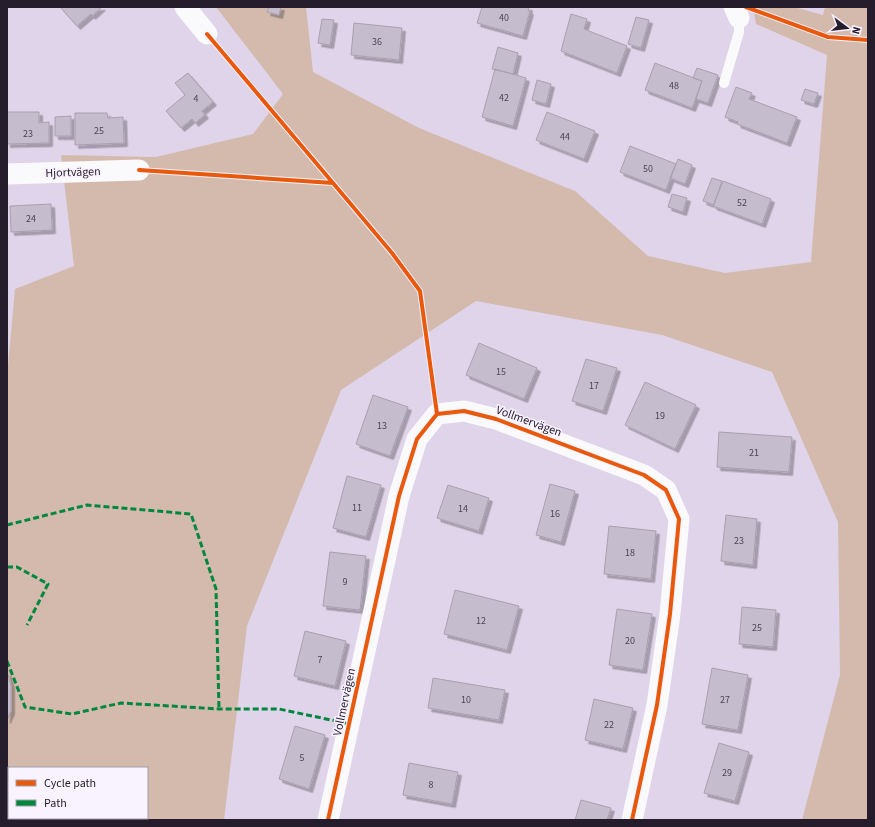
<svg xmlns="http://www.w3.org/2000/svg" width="875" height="827" font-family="'Source Sans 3',sans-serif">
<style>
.green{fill:#d3baad;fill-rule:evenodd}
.building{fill:#c5bccd;stroke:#a8a0b0;filter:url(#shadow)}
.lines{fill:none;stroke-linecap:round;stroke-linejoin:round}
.lane{stroke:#faf9fc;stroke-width:10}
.street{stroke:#faf9fc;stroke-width:21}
.quiet{stroke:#00873e;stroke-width:3;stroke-dasharray:6 3;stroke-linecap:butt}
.cycleway-casing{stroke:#f9f2ff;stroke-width:6}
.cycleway{stroke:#e8590c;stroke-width:4}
.labels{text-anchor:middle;stroke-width:3;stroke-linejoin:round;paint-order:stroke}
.number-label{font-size:10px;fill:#4d4554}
.street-label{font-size:12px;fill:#251d2c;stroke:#f9f2ff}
</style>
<defs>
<filter id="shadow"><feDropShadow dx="3.5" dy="3.5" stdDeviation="0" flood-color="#0004"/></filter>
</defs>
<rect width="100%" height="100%" fill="#dfd4e9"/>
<path class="green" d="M216,7H306L313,72L419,128L575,191L648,256L725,273L811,262L827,55L756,24L753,7H794L823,15L825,7H868V820H802L840,675L838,522L772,372L662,335L476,301L341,390L247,626L224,820H7V377L15,289L74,266L61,155L156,157L253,134L283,94ZM9,768H147V818H9Z"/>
<path class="building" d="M60,7H102L92,16L91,14L77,26Z
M269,7H281L279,15L267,12Z
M482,7H529L528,11H530L523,36L477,23Z
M571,14L587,19L584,29L627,46L617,73L561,51Z
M636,17L649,20L641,48L628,44Z
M322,19L334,20L330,45L318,43Z
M354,23L402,28L399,60L351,55Z
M498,47L518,53L513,74L492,69Z
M655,63L702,81L692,108L645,90Z
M697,68L718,75L708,103L696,99L702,81L693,78Z
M495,69L526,78L513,126L482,117Z
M188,73L213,102L202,111L205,115L195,123L192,119L181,128L166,111L185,95L175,83Z
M537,80L551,84L546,104L532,100Z
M736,87L752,93L749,99L797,117L787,143L737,124L738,122L725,117Z
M805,89L818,93L814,104L801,100Z
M7,112H39V123L49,122V143L7,144Z
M547,112L595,131L584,159L536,140Z
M75,113H107L108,118L123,117L124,143L75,145Z
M71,116V136H55V117Z
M630,146L676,164L666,190L620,172Z
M678,159L692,165L685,184L670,178Z
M712,178L722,181L714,205L703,201Z
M723,181L771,199L762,224L713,206Z
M672,194L687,198L683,212L668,207Z
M51,204L52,230L11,232L10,206Z
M479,343L537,368L524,399L466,375Z
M586,359L617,368L603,411L572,401Z
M645,382L696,405L675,449L625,425Z
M373,395L408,407L390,456L356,444Z
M719,432L792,437L789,472L717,467Z
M347,476L381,485L366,537L333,528Z
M550,484L575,491L561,542L536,535Z
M448,485L489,498L479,531L437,518Z
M726,515L757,519L753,565L721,561Z
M609,526L656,531L651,579L604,574Z
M330,552L366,556L360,610L323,606Z
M455,590L519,606L507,650L444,634Z
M742,607L776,610L773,647L739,644Z
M617,609L652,614L643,670L609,665Z
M305,631L346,641L335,686L294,676Z
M712,668L748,675L738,730L702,724Z
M7,672L11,685V711L7,720Z
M433,678L505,690L499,720L428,708Z
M594,699L633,708L623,749L585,740Z
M295,726L325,735L309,789L279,779Z
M719,743L749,752L735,801L704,793Z
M409,763L458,772L452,804L403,795Z
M581,800L611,808L607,820H575Z"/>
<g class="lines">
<path class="lane" d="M724,83L739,32V18"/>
<path class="street" d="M185,7L207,34
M734,7L739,18
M7,174L139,170
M328,820L399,496L417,439L437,414L464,411L496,419L644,475L666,490L679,519L670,614L657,705L632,820"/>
<path class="quiet" d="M7,525L87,505L191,514L216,589L219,709
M7,567H17L48,584L27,625
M7,661L25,707L72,714L121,703L219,709H279L350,724"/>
<g class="cycleway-casing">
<path id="cycleway" d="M746,7L828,37L868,40
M207,34L333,183
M139,170L333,183L392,253L420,291L437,414
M328,820L399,496L417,439L437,414L464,411L496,419L644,475L666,490L679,519L670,614L657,705L632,820"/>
</g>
<use href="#cycleway" class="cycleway"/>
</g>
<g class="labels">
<g class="number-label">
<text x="504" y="21">40</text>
<text x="377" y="45">36</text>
<text x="674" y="89">48</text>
<text x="504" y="101">42</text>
<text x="196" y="102">4</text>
<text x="99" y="134">25</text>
<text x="28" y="137">23</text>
<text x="565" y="140">44</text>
<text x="648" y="172">50</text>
<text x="742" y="206">52</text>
<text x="31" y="222">24</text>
<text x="501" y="375">15</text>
<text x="594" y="389">17</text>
<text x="660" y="419">19</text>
<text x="382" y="429">13</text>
<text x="754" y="456">21</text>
<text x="357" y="511">11</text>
<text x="463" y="512">14</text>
<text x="555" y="517">16</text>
<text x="739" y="544">23</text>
<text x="630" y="556">18</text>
<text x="345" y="585">9</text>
<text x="481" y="624">12</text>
<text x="757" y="631">25</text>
<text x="630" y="644">20</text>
<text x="320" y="663">7</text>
<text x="466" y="703">10</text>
<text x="725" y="703">27</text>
<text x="609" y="728">22</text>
<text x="302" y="761">5</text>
<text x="727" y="776">29</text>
<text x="431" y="788">8</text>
</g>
<g class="street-label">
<text transform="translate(73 172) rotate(-2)" y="4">Hjortvägen</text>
<text transform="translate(529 421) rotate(20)" y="4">Vollmervägen</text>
<text transform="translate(344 702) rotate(-78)" y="4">Vollmervägen</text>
</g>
</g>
<rect width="875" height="827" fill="none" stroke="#251d2c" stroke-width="16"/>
<rect x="8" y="767" width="140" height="52" fill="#f9f2ff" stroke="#a49dab"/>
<rect x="16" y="780" width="20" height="6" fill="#e8590c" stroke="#a49dab"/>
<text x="44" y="787" font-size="12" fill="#251d2c">Cycle path</text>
<rect x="16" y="800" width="20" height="6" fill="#00873e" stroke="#a49dab"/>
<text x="44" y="807" font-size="12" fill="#251d2c">Path</text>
<g transform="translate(847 28) rotate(105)" stroke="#f9f2ff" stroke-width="3" paint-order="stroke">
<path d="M0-3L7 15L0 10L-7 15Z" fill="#251d2c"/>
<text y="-6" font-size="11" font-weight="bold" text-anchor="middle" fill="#251d2c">N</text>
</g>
</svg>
